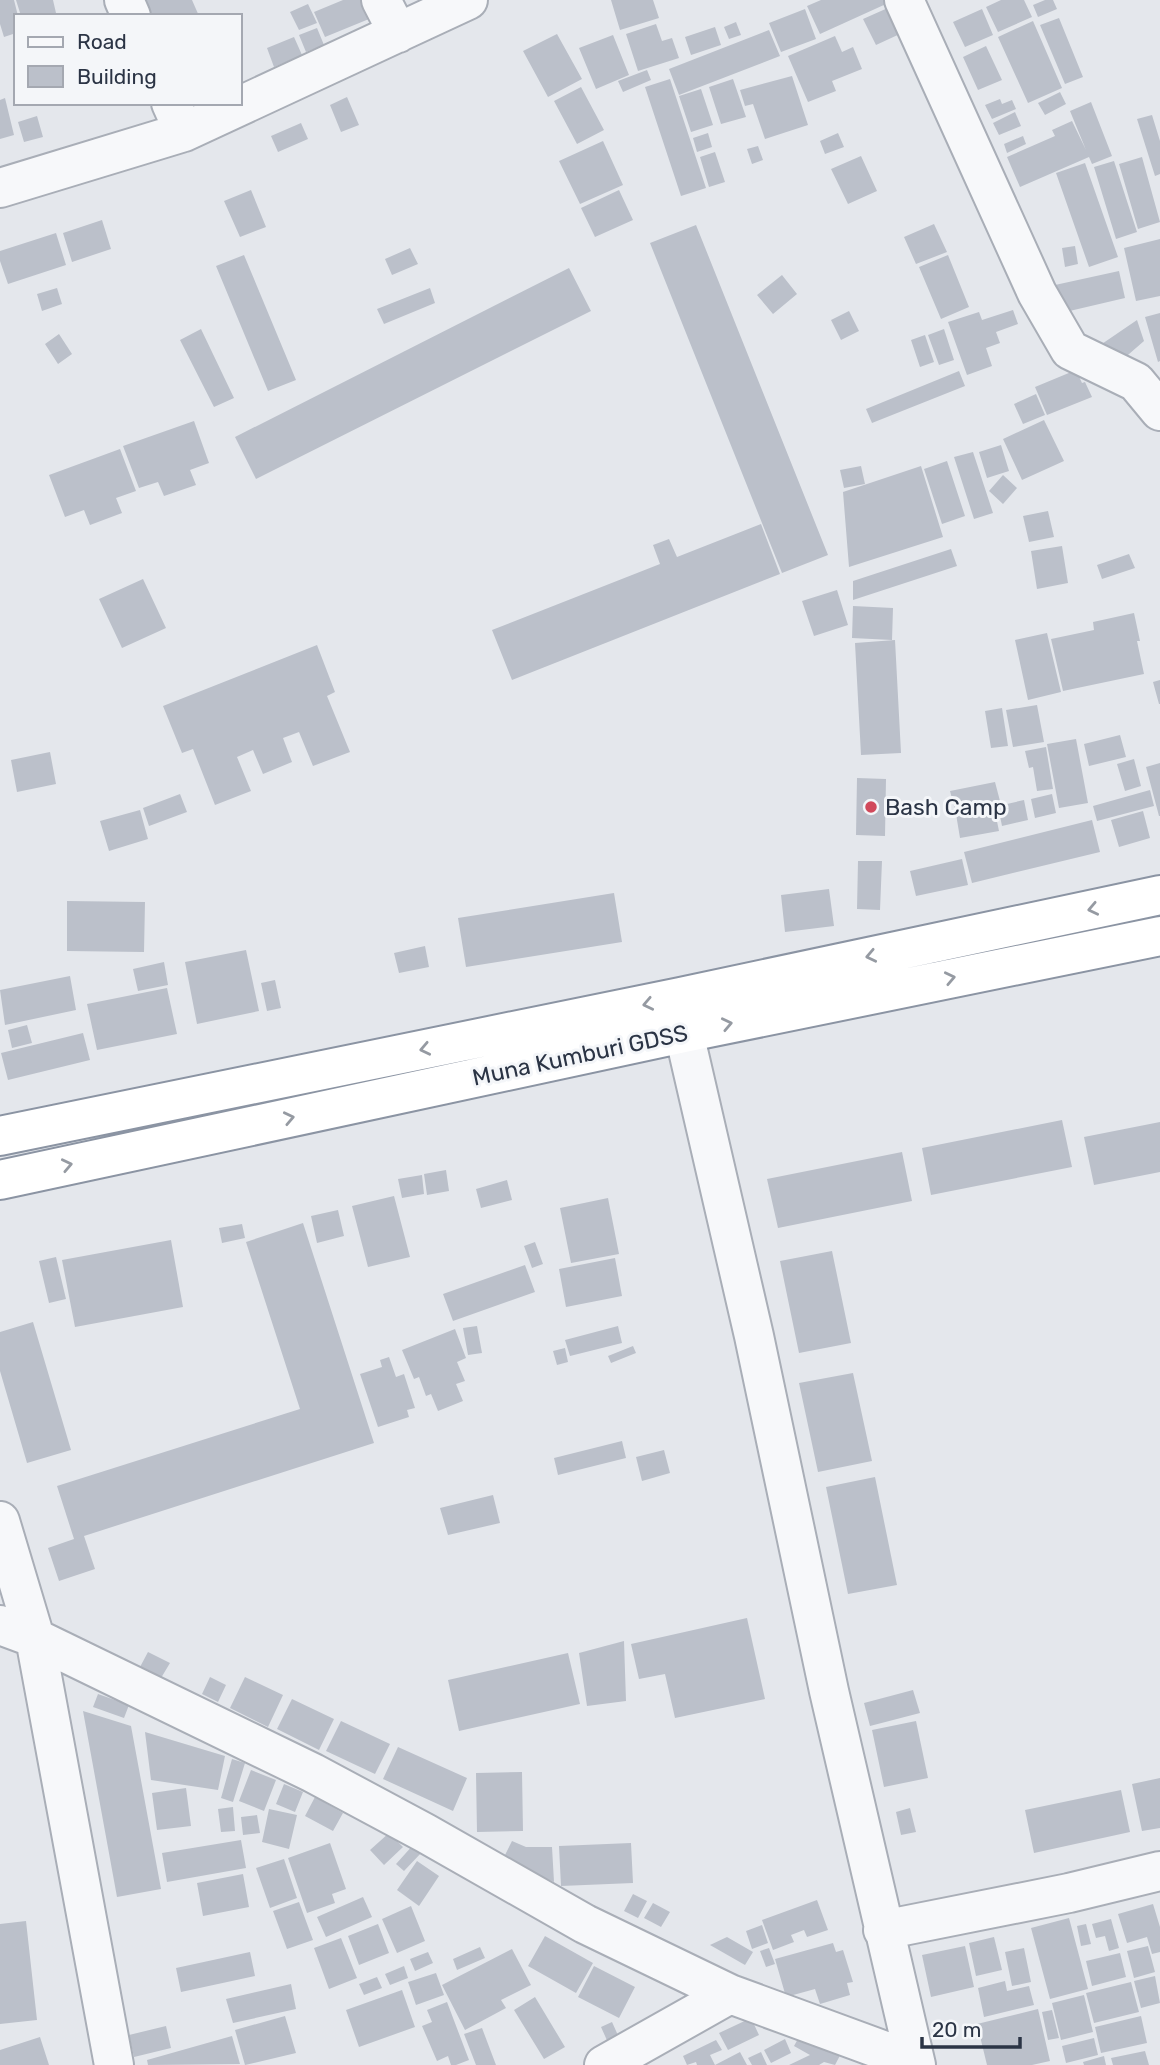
<svg xmlns="http://www.w3.org/2000/svg" width="1160" height="2065" font-family="Rubik,sans-serif">
<style>
.building{fill:#bbc0ca}
.lines{fill:none;stroke-linecap:round;stroke-linejoin:round}
.minor-casing{stroke:#a9aeb7;stroke-width:42}
.highway-casing{stroke:#8b94a3;stroke-width:42}
.minor{stroke:#f7f8fa;stroke-width:38}
.highway{stroke:#fff;stroke-width:38}
.oneway{stroke:#959aa2}
.poi-dot{fill:#d1495b;stroke:#f4f6f9;stroke-width:2.5}
.labels{text-anchor:middle;stroke-width:6;stroke-linejoin:round;paint-order:stroke}
.poi-label{font-size:23px;fill:#2b3445;stroke:#f4f6f9;text-anchor:start}
.street-label{font-size:23px;fill:#2b3445;stroke:#f4f6f9}
</style>
<rect width="100%" height="100%" fill="#e4e7ec"/>
<path class="building" d="M0,0H14L18,16H16V33L4,37L0,24Z
M16,0H53L56,13L46,16H21Z
M145,0H192L199,16H151Z
M343,0H360L369,19L325,37L314,12Z
M611,0H653L659,18L620,30Z
M821,0H884L886,4L820,34L807,6Z
M1001,0H1024L1032,17L998,32L986,7Z
M1045,0H1053L1057,9L1038,17L1033,5Z
M308,4L317,23L299,30L290,12Z
M890,7L902,33L876,45L863,19Z
M805,9L816,39L781,52L769,23Z
M982,9L993,35L965,47L953,22Z
M1059,18L1083,77L1065,84L1040,25Z
M1033,21L1062,88L1028,103L998,37Z
M736,22L741,35L729,39L724,27Z
M656,24L662,41L672,38L679,58L638,71L626,34Z
M715,27L721,45L691,55L685,37Z
M317,28L324,45L306,52L299,35Z
M769,30L780,56L679,95L669,69Z
M557,34L582,79L548,97L523,51Z
M613,35L629,75L596,89L579,48Z
M835,36L842,52L853,47L862,69L832,81L836,91L808,102L788,56Z
M294,37L302,55L274,67L267,48Z
M986,46L1002,80L978,90L963,57Z
M647,70L651,80L623,92L618,81Z
M792,76L808,125L765,139L753,104L745,106L740,90Z
M670,79L676,97L673,98L676,97L706,188L681,196L645,87Z
M733,79L746,117L721,124L709,87Z
M581,87L604,130L577,144L554,101Z
M701,89L713,125L691,132L679,96Z
M1060,92L1066,104L1045,115L1038,103Z
M347,97L359,125L341,132L330,105Z
M5,98L14,135L0,139V100Z
M1000,99L1002,104L1012,100L1016,109L992,119L985,105Z
M1091,102L1112,156L1092,164L1089,157L1020,187L1007,157L1055,136L1052,130L1072,121L1086,150L1070,111Z
M1015,112L1021,126L999,135L993,123Z
M1152,115L1160,141V174L1155,176L1137,119Z
M37,116L43,137L24,142L18,122Z
M301,123L308,139L278,152L271,136Z
M708,133L712,147L697,152L693,138Z
M838,133L844,147L825,154L820,141Z
M1023,136L1026,144L1007,153L1004,144Z
M603,141L623,185L580,204L559,161Z
M758,146L763,160L752,164L747,149Z
M715,152L725,182L709,187L700,157Z
M861,156L877,191L848,204L831,169Z
M1142,157L1160,222L1138,229L1119,164Z
M1114,161L1137,232L1116,239L1094,167Z
M1085,163L1118,257L1089,267L1056,173Z
M251,190L266,227L240,237L224,201Z
M619,190L633,220L595,237L581,208Z
M102,220L111,249L72,262L63,233Z
M934,224L947,252L916,264L904,237Z
M696,225L828,555L782,573L650,243Z
M56,233L66,265L8,284L0,261V251Z
M1160,239V296L1136,301L1124,248Z
M1075,246L1078,264L1065,267L1062,248Z
M410,248L418,264L392,275L385,259Z
M244,255L296,380L268,391L216,266Z
M948,255L969,307L941,319L919,267Z
M569,268L591,311L256,479L235,437Z
M1119,271L1125,298L1061,313L1055,285Z
M782,275L797,294L773,314L757,295Z
M57,288L62,304L42,311L37,294Z
M430,288L435,303L384,324L377,309Z
M1013,310L1018,324L996,332L1000,343L986,348L992,366L967,375L948,322L979,312L982,320Z
M849,311L859,331L841,340L831,320Z
M1160,313V361L1158,362L1145,317Z
M1137,320L1144,341L1121,361L1093,350Z
M201,329L234,398L214,407L180,340Z
M944,329L954,360L939,365L928,335Z
M59,334L72,354L58,364L45,344Z
M925,335L934,362L920,367L911,340Z
M1076,370L1082,383L1085,382L1092,397L1047,415L1035,387Z
M959,371L965,386L872,423L866,409Z
M1036,394L1045,415L1023,424L1014,404Z
M1044,420L1064,461L1022,480L1003,439Z
M194,421L209,463L190,470L196,485L164,496L158,482L139,488L123,446Z
M1001,445L1009,471L987,478L979,452Z
M120,449L136,491L116,498L122,513L90,525L84,510L65,517L49,475Z
M973,452L993,513L974,519L954,457Z
M947,461L965,516L942,524L924,469Z
M861,466L865,484L844,488L840,470Z
M921,466L943,537L849,567L843,492Z
M1003,475L1017,488L1003,504L989,491Z
M1048,511L1054,537L1029,542L1023,516Z
M761,524L780,574L512,680L492,630L660,564L653,545L669,539L677,557Z
M1062,546L1068,583L1037,589L1031,551Z
M951,549L957,566L853,600V581Z
M1129,554L1135,568L1102,579L1097,565Z
M143,579L166,628L122,648L99,599Z
M837,590L848,625L814,636L802,601Z
M853,606L893,608L892,640L852,638Z
M1134,613L1140,641H1137L1144,674L1063,691L1051,639L1094,630L1093,622Z
M1047,633L1061,692L1028,700L1015,640Z
M895,640L901,753L861,755L855,643Z
M317,645L335,692L327,696L350,752L313,766L299,732L283,738L292,762L263,774L253,750L237,757L251,791L215,805L193,749L182,753L163,706Z
M1160,680V704H1159L1153,682Z
M1037,705L1044,742L1013,747L1006,710Z
M1002,708L1008,746L991,748L985,711Z
M1120,735L1126,757L1089,766L1084,744Z
M1076,739L1088,803L1059,808L1047,744Z
M1046,747L1053,789L1037,791L1033,767L1029,768L1025,751Z
M50,752L56,784L17,792L11,760Z
M1134,759L1141,786L1125,791L1117,764Z
M1160,763V816H1159L1146,767Z
M857,778L886,779L885,836L856,835Z
M995,782L1000,801L955,810L950,791Z
M1150,790L1154,806L1097,821L1093,806Z
M180,794L187,812L149,826L143,808Z
M1052,794L1056,813L1035,818L1031,799Z
M1024,800L1028,820L1002,826L998,806Z
M994,807L999,831L960,838L956,814Z
M140,810L148,839L109,851L100,821Z
M1143,811L1150,838L1119,847L1111,820Z
M1092,820L1100,852L972,883L964,852Z
M962,859L968,885L916,896L910,871Z
M858,861H882L880,910L857,909Z
M829,889L834,926L785,932L781,895Z
M614,893L622,942L466,967L458,918Z
M67,901L145,902L144,952L67,951Z
M425,946L429,967L399,973L394,953Z
M246,950L259,1011L197,1024L185,962Z
M164,962L168,985L138,991L133,969Z
M70,976L76,1010L5,1025L0,990Z
M275,980L281,1008L267,1011L261,983Z
M167,988L177,1034L97,1050L87,1004Z
M27,1025L32,1043L12,1048L8,1030Z
M83,1033L90,1060L8,1080L1,1053Z
M1062,1120L1072,1167L931,1195L922,1148Z
M1160,1122V1172L1094,1185L1084,1137Z
M902,1152L912,1201L778,1228L767,1179Z
M446,1170L449,1191L427,1195L424,1174Z
M422,1175L424,1194L402,1198L398,1179Z
M507,1180L512,1200L481,1208L476,1189Z
M394,1196L410,1257L368,1267L352,1206Z
M608,1198L619,1254L571,1263L560,1208Z
M338,1210L344,1236L317,1243L311,1216Z
M303,1223L374,1443L84,1536L95,1569L59,1581L48,1548L74,1539L57,1486L300,1409L246,1242Z
M242,1224L245,1238L222,1243L219,1228Z
M171,1240L183,1307L75,1327L62,1260Z
M535,1242L543,1264L532,1268L524,1246Z
M832,1251L851,1343L799,1353L780,1261Z
M56,1257L66,1299L49,1303L39,1261Z
M615,1258L622,1296L566,1307L559,1269Z
M525,1265L535,1292L453,1321L443,1294Z
M33,1322L71,1450L27,1463L0,1371V1332Z
M477,1326L482,1353L468,1355L463,1328Z
M618,1326L622,1343L570,1356L565,1340Z
M455,1329L466,1358L457,1362L465,1381L456,1384L463,1401L438,1411L431,1394L426,1396L419,1377L414,1379L402,1350Z
M633,1346L636,1353L611,1363L608,1356Z
M565,1348L568,1362L557,1365L553,1351Z
M389,1357L396,1377L404,1374L415,1408L407,1410L409,1417L378,1427L360,1374L382,1367L380,1360Z
M853,1373L872,1461L818,1472L799,1383Z
M622,1441L626,1458L558,1475L554,1458Z
M664,1450L670,1473L642,1481L636,1457Z
M875,1477L897,1585L848,1594L826,1487Z
M493,1495L500,1523L448,1535L440,1508Z
M747,1618L765,1699L675,1718L665,1674L639,1679L631,1644Z
M624,1641L626,1701L587,1706L579,1653Z
M148,1652L170,1663L161,1678L140,1667Z
M568,1653L580,1704L459,1731L448,1680Z
M210,1677L226,1685L218,1702L202,1694Z
M245,1677L283,1695L268,1727L230,1708Z
M913,1690L920,1713L870,1726L864,1703Z
M98,1694L129,1705L124,1718L93,1707Z
M292,1699L334,1719L319,1750L277,1729Z
M83,1711L131,1726L161,1889L117,1897Z
M341,1721L390,1744L375,1774L326,1751Z
M916,1721L928,1778L884,1787L872,1730Z
M145,1732L225,1756L218,1790L151,1780Z
M398,1747L467,1778L453,1811L383,1779Z
M232,1759L245,1763L233,1802L221,1798Z
M251,1770L276,1780L264,1811L239,1801Z
M522,1772L523,1831L477,1832L476,1773Z
M1160,1778V1828L1142,1831L1132,1784Z
M284,1784L303,1792L295,1812L276,1804Z
M186,1788L191,1826L157,1830L152,1793Z
M1121,1790L1130,1832L1034,1853L1025,1810Z
M315,1797L343,1813L333,1831L305,1816Z
M233,1807L235,1831L221,1832L218,1809Z
M910,1808L916,1832L901,1835L896,1812Z
M269,1809L297,1815L289,1849L262,1842Z
M257,1815L260,1833L243,1835L241,1817Z
M389,1833L403,1847L384,1865L370,1850Z
M241,1840L246,1868L167,1882L162,1853Z
M512,1841L526,1847H552L554,1882L503,1859Z
M330,1843L346,1889L332,1894L335,1903L307,1913L288,1858Z
M631,1843L633,1883L561,1886L559,1846Z
M414,1844L422,1852L404,1871L396,1864Z
M284,1859L297,1898L270,1908L256,1868Z
M417,1861L439,1876L419,1906L397,1890Z
M243,1874L249,1907L203,1916L197,1883Z
M633,1894L647,1901L638,1918L624,1911Z
M363,1897L372,1917L326,1937L317,1917Z
M817,1900L828,1930L807,1937L804,1930L791,1935L794,1942L773,1950L762,1920Z
M299,1902L313,1940L287,1949L273,1911Z
M653,1903L670,1912L661,1927L644,1918Z
M1153,1904L1160,1927V1952L1152,1954L1147,1937L1127,1943L1118,1914Z
M411,1906L425,1941L397,1953L382,1919Z
M1069,1918L1088,1989L1050,1999L1031,1928Z
M1111,1919L1119,1948L1109,1951L1105,1936L1096,1938L1092,1924Z
M26,1921L37,2020L0,2024V1924Z
M378,1924L389,1953L359,1965L348,1936Z
M1086,1924L1091,1944L1081,1946L1077,1926Z
M762,1925L768,1943L752,1949L746,1931Z
M545,1936L593,1963L576,1993L528,1966Z
M727,1937L753,1952L745,1965L710,1945Z
M994,1937L1002,1970L976,1976L969,1943Z
M341,1938L357,1978L329,1989L314,1948Z
M833,1943L836,1952L843,1950L853,1982L847,1983L850,1995L820,2004L815,1989L786,1997L775,1959Z
M965,1946L974,1987L931,1997L922,1955Z
M1148,1946L1155,1972L1134,1978L1127,1951Z
M480,1947L485,1958L457,1970L453,1959Z
M769,1948L775,1964L766,1967L760,1951Z
M1024,1948L1031,1982L1012,1986L1005,1952Z
M512,1949L531,1985L501,2000L506,2008L465,2030L442,1985Z
M250,1952L255,1976L181,1992L176,1968Z
M428,1952L433,1963L415,1971L410,1959Z
M1120,1953L1126,1977L1092,1986L1086,1961Z
M404,1966L408,1978L390,1985L385,1974Z
M594,1966L635,1987L619,2018L578,1997Z
M436,1973L444,1995L416,2005L408,1982Z
M1155,1976L1160,2003L1141,2008L1134,1981Z
M377,1977L382,1988L364,1995L359,1984Z
M1005,1981L1007,1991L1029,1986L1034,2005L984,2017L978,1988Z
M1131,1982L1139,2012L1094,2023L1086,1993Z
M291,1984L296,2009L233,2023L226,1999Z
M402,1990L415,2027L359,2047L346,2010Z
M1084,1995L1093,2032L1061,2040L1052,2003Z
M535,1997L565,2047L544,2059L514,2010Z
M447,2002L469,2060L456,2065H451L448,2056L437,2061L422,2026L432,2022L427,2010Z
M1038,2009L1050,2061L1032,2065H987L977,2024Z
M1052,2010L1059,2038L1048,2040L1042,2012Z
M285,2016L296,2053L245,2065L235,2030Z
M1141,2016L1147,2043L1101,2053L1095,2027Z
M751,2018L759,2035L728,2050L719,2033Z
M612,2022L621,2042L610,2047L601,2027Z
M166,2026L171,2048L134,2057L129,2035Z
M482,2028L496,2065H476L464,2034Z
M232,2036L240,2064L148,2065L147,2060Z
M40,2037L49,2065H0V2050Z
M799,2037L845,2046L835,2065L824,2062L819,2065H789L810,2055L794,2046Z
M1094,2038L1098,2055L1066,2063L1062,2046Z
M785,2039L791,2053L771,2063L764,2050Z
M716,2040L722,2050L710,2055L715,2065L740,2052L747,2065H697L696,2062L687,2065L683,2056Z
M1145,2051L1149,2065H1113L1111,2058Z
M761,2052L767,2065H752L748,2058Z
M1104,2056L1106,2065H1084L1083,2062Z"/>
<g class="lines">
<g class="minor-casing">
<path id="minor" d="M124,0L131,16
M381,0L398,33
M904,0L1037,293L1070,350L1136,382L1160,411
M171,103L184,132
M0,188L184,132L468,0
M684,1033L754,1336L829,1691L916,2065
M0,1521L35,1638L114,2065
M0,1625L35,1638L313,1773L425,1833L585,1924L730,1994L915,2062
M883,1930L1069,1893L1160,1871
M604,2065L730,1994"/>
</g>
<g class="highway-casing">
<path id="highway" d="M0,1136L680,997L1160,895
M0,1180L684,1033L1160,936"/>
</g>
<use href="#minor" class="minor"/>
<use href="#highway" class="highway"/>
</g>
<defs><path id="oneway-chevron" d="M-2-3.5L2.5 0L-2 3.5" fill="none" stroke-width="1.6" stroke-linecap="round" stroke-linejoin="round" transform="scale(1.75)"/></defs>
<g class="oneway">
<use href="#oneway-chevron" transform="translate(1093 909) rotate(168)"/>
<use href="#oneway-chevron" transform="translate(871 956) rotate(168)"/>
<use href="#oneway-chevron" transform="translate(950 978) rotate(-12)"/>
<use href="#oneway-chevron" transform="translate(648 1004) rotate(168)"/>
<use href="#oneway-chevron" transform="translate(727 1024) rotate(-12)"/>
<use href="#oneway-chevron" transform="translate(425 1049) rotate(168)"/>
<use href="#oneway-chevron" transform="translate(289 1118) rotate(-12)"/>
<use href="#oneway-chevron" transform="translate(67 1165) rotate(-12)"/>
</g>
<circle class="poi-dot" cx="871" cy="807" r="7"/>
<g class="labels">
<g class="poi-label">
<text x="885" y="815">Bash Camp</text>
</g>
<g class="street-label">
<text transform="translate(580 1055) rotate(-12)" y="8">Muna Kumburi GDSS</text>
</g>
</g>
<rect x="14" y="14" width="228" height="91" fill="#f4f6f9" stroke="#a4a8b1" stroke-width="2"/>
<rect x="28" y="37" width="35" height="10" fill="#f7f8fa" stroke="#a4a8b1" stroke-width="2"/>
<text x="77" y="49" font-size="21" fill="#2b3445">Road</text>
<rect x="28" y="66" width="35" height="21" fill="#bbc0ca" stroke="#a4a8b1" stroke-width="2"/>
<text x="77" y="84" font-size="21" fill="#2b3445">Building</text>
<path d="M922 2037v10h98v-10" fill="none" stroke="#2b3445" stroke-width="3.5"/>
<text x="932" y="2037" font-size="21" fill="#2b3445" stroke="#f4f6f9" stroke-width="5" paint-order="stroke">20 m</text>
</svg>
